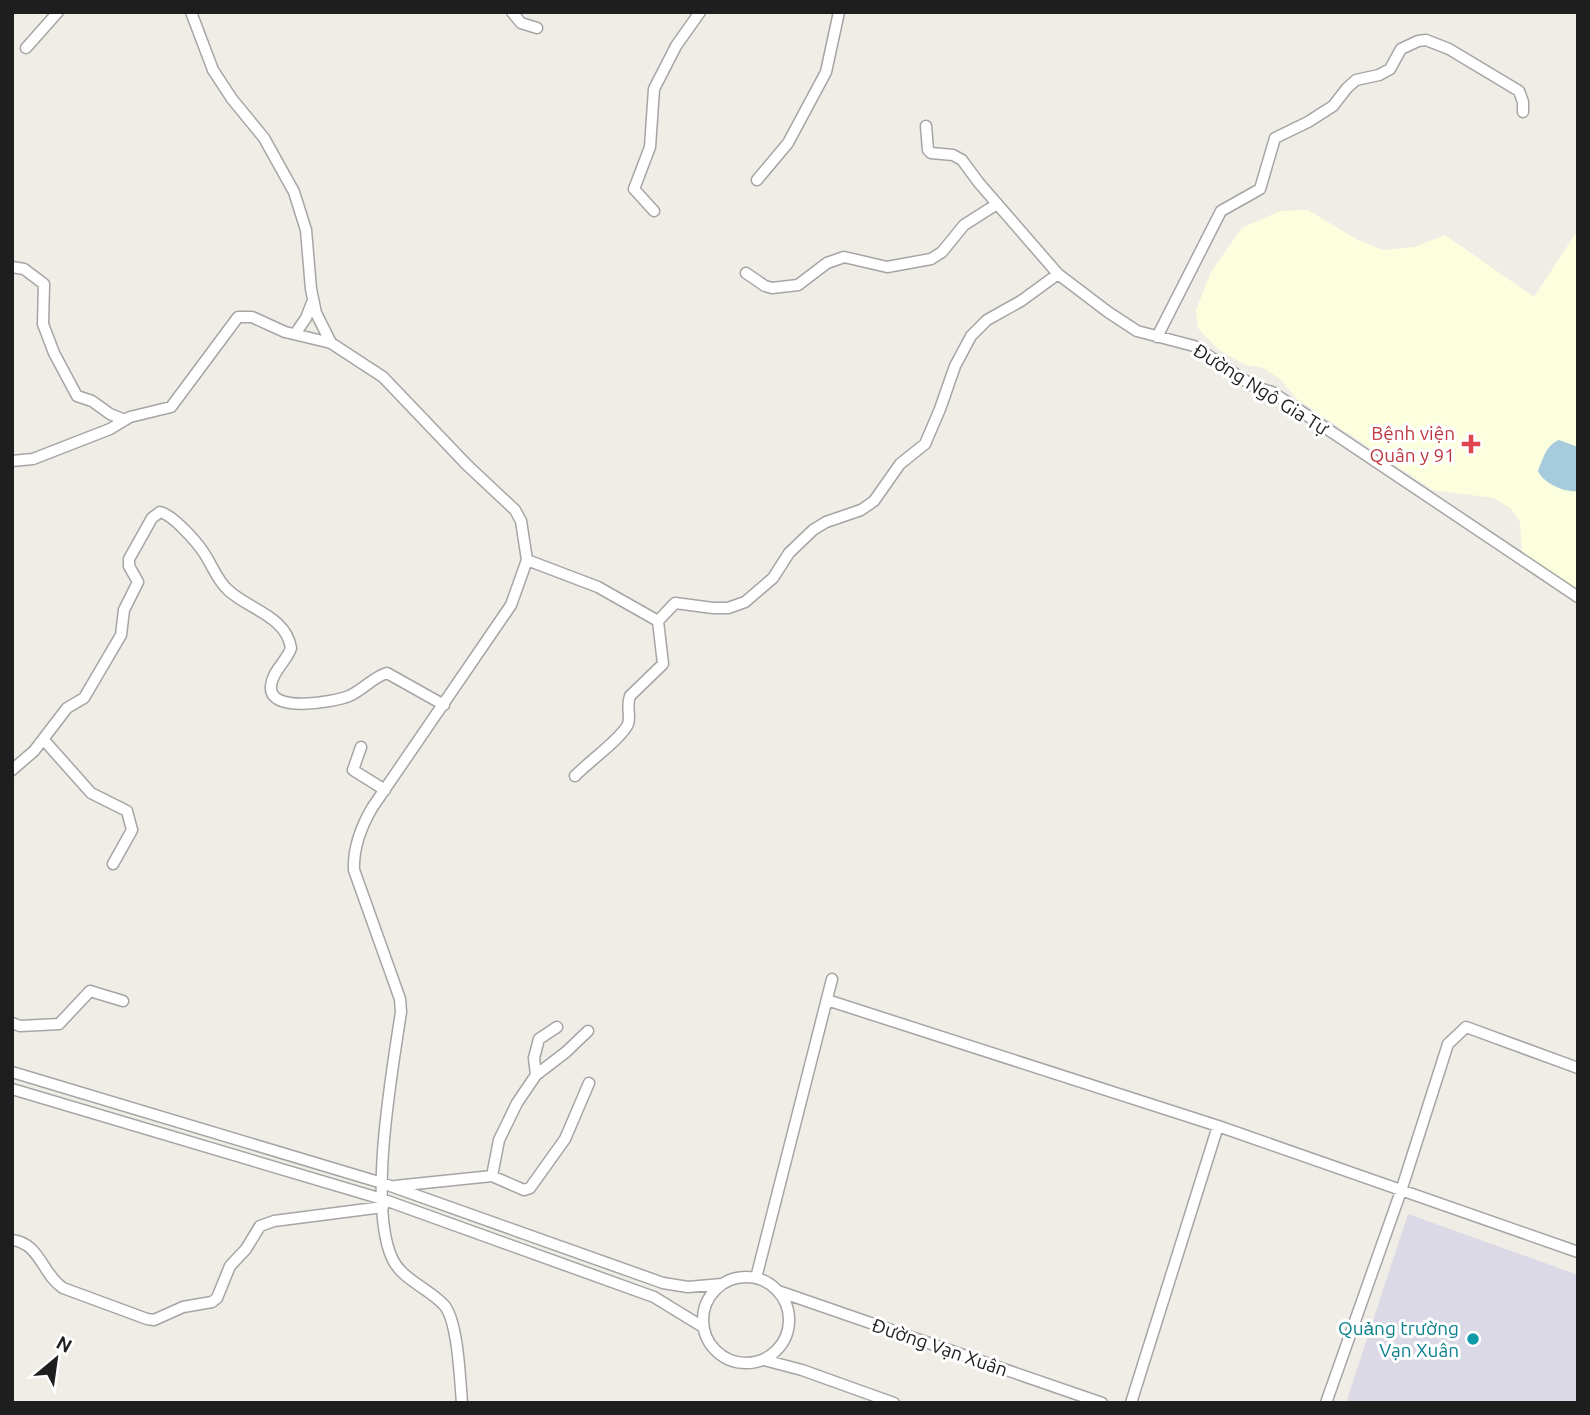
<svg xmlns="http://www.w3.org/2000/svg" width="1590" height="1415" font-family="Ubuntu,sans-serif">
<style>
.education{fill:#fcffde}
.plaza{fill:#dad9e5}
.water{fill:#a5cbdd}
.lines{fill:none;stroke-linecap:round;stroke-linejoin:round}
.minor-casing{stroke:#a5a5a5;stroke-width:13}
.minor{stroke:#fff;stroke-width:10}
.health-dot{fill:#e0444e;stroke:#fff;stroke-width:2.5}
.culture-dot{fill:#0f9aa8;stroke:#fff;stroke-width:2.5}
.labels{text-anchor:middle;stroke-width:6;stroke-linejoin:round;paint-order:stroke}
.street-label{font-size:19px;fill:#1e1e1e;stroke:#fff}
.health-label{font-size:19px;fill:#be3a42;stroke:#fff;text-anchor:end}
.culture-label{font-size:19px;fill:#0d838f;stroke:#fff;text-anchor:end}
</style>
<rect width="100%" height="100%" fill="#efede5"/>
<path class="education" d="M1308,210L1358,240L1383,250L1414,247L1445,235L1534,297L1578,230V591L1522,552L1520,522L1511,509L1494,498L1433,490L1297,399L1280,379L1263,368L1245,365L1218,349L1198,328L1196,310L1211,272L1242,228L1280,211Z"/>
<path class="plaza" d="M1408,1214L1578,1275V1403H1346Z"/>
<path class="water" d="M1559,440L1578,447V491C1565,493 1543,483 1538,471C1543,459 1546,445 1559,440Z"/>
<g class="lines">
<g class="minor-casing">
<path id="minor" d="M191,12L213,70L232,99L264,138L294,192L306,230L311,289L316,313L331,343L383,377L467,465L515,510L521,521L527,560L511,605L372,808C361,827 353,847 354,870L400,999L401,1012C392,1072 368,1205 392,1258C401,1279 428,1288 443,1304C458,1318 460,1380 462,1403
M512,12L521,23L537,28
M26,48L58,12
M926,126L928,150L931,153L953,155L962,160L979,183L1058,274
M757,180L788,143L826,72L839,12
M654,211L634,189L650,147L654,89L676,46L700,12
M12,267L24,269L44,284L43,324L54,353L77,396L92,401L110,414L125,420
M746,273L765,286L772,288L798,285L827,263L844,257L887,267L931,259L942,252L964,225L997,204
M295,334L306,318L313,300
M1157,337L1221,211L1260,189L1275,138L1308,122L1333,106L1347,88L1356,80L1379,75L1390,69L1401,49L1418,41L1426,40L1449,49L1519,91L1523,102V112
M12,461L33,459L110,429L130,417L171,407L238,317H252L285,332L331,343
M527,560L598,587L658,621L675,603L713,608H728L745,602L773,578L789,553L813,530L826,522L861,510L874,501L900,464L925,444L940,409L955,366L971,336L987,320L1021,301L1058,274L1108,312L1137,331L1194,346L1253,386L1272,392L1578,597
M43,739L91,793L127,811L132,830L113,864
M361,747L353,770L385,790
M12,770L34,751L67,708L84,698L121,635L124,610L138,582L129,566V559L152,518L160,512C173,515 196,541 204,553C212,565 217,580 228,590C248,609 286,616 291,648C287,661 272,671 271,686C268,714 334,702 349,696C363,690 373,677 387,673L444,705
M575,776C586,764 623,737 628,724C631,715 626,706 630,696L663,664L658,621
M827,1000L1218,1126L1578,1252
M12,1023L20,1026L59,1024L90,991L123,1001
M12,1072L382,1183L663,1283L688,1287L722,1284
M536,1075L534,1058L539,1039L557,1027
M12,1089L382,1199L654,1297L703,1327
M492,1176L499,1140L517,1103L536,1075L566,1052L588,1031
M395,1186L492,1176L524,1190L530,1188L565,1139L589,1083
M12,1240C40,1243 42,1274 63,1288L147,1319L154,1320L183,1307L212,1302L217,1298L230,1266L246,1249L260,1226L274,1221L383,1207
M703 1320a43 43 0 1 1 86 0a43 43 0 1 1-86 0Z
M756,1278L832,979
M778,1291L1102,1403
M764,1360L802,1370L894,1403
M1131,1403L1218,1126
M1326,1403L1401,1191L1448,1044L1466,1027L1578,1068"/>
</g>
<use href="#minor" class="minor"/>
</g>
<path class="health-dot" d="M1467.5 433.5h7v7h7v7h-7v7h-7v-7h-7v-7h7z"/>
<circle class="culture-dot" cx="1473" cy="1339" r="7"/>
<g class="labels">
<g class="street-label">
<text transform="translate(1261 389) rotate(32)" y="7">Đường Ngô Gia Tự</text>
<text transform="translate(940 1347) rotate(19)" y="7">Đường Vạn Xuân</text>
</g>
<g class="health-label">
<text x="1455" y="440">Bệnh viện<tspan x="1455" dy="22">Quân y 91</tspan></text>
</g>
<g class="culture-label">
<text x="1459" y="1335">Quảng trường<tspan x="1459" dy="22">Vạn Xuân</tspan></text>
</g>
</g>
<rect width="1590" height="1415" fill="none" stroke="#1e1e1e" stroke-width="28"/>
<g transform="translate(56 1359) rotate(29)" stroke="#ffffff" stroke-width="5" paint-order="stroke">
<path d="M0-5L12 26L0 18L-12 26Z" fill="#1e1e1e"/>
<text y="-10" font-size="19" font-weight="bold" text-anchor="middle" fill="#1e1e1e">N</text>
</g>
</svg>
